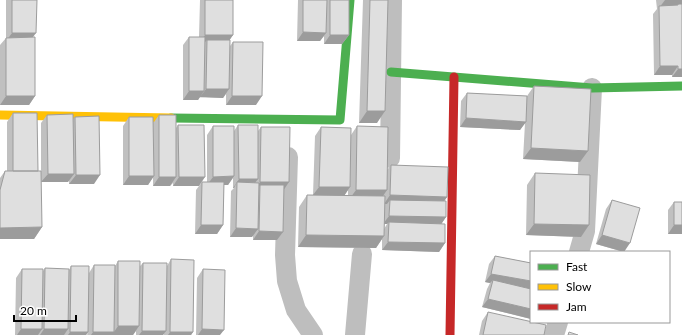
<svg xmlns="http://www.w3.org/2000/svg" width="682" height="335" font-family="Lato,sans-serif">
<style>
.lines{fill:none;stroke-linecap:round;stroke-linejoin:round}
.street{stroke:#bebebe;stroke-width:20}
.fast{stroke:#4caf50;stroke-width:9}
.slow{stroke:#ffc107;stroke-width:9}
.jam{stroke:#c62828;stroke-width:9}
.wall{fill:#c0c0c0;fill-rule:evenodd}
.shaded-wall{fill:#9c9c9c}
.building{fill:#dfdfdf;stroke:#9c9c9c}
</style>
<rect width="100%" height="100%" fill="#fff"/>
<g class="lines">
<path class="street" d="M288,157L285,255L287,281L296,310L313,335
M390,158L392,0
M579,252L585,231L592,88
M355,335L362,254
M554,335L558,322"/>
<path class="fast" d="M391,72L592,88L682,86
M171,118L340,120L350,0"/>
<path class="slow" d="M0,115L171,118"/>
<path class="jam" d="M450,335L454,77"/>
</g>
<path class="wall" d="M6,0H37L33,37L35,96L29,105H0V45L6,38Z
M200,0H233V35L229,40L230,46L233,42L256,105H226V94L223,98L200,97L198,100H183V45L189,37H199Z
M298,0H349V35L342,44H324V36L320,41H297Z
M363,0H388L377,123H359Z
M656,0H682V77H672V75H654L653,14L657,9Z
M534,86L588,151L580,162L523,159L525,123L520,130L460,127L461,101L467,93L527,96Z
M13,113L38,171L42,227L34,239H0V178L5,171H7V122Z
M47,115L73,119L75,117L94,184H69V180L68,182H41V123Z
M159,115L176,128L178,125L199,186H173V183L170,186H153V177L148,185H123V126L129,117L154,122Z
M238,125L258,131L261,127L289,182L284,188L283,232L277,240H253V235L252,237H230L231,191L234,188H233V178L228,185H224L223,225L217,234H195L196,190L202,182H207V135L213,126L234,131Z
M357,126L387,170L391,165L447,197L444,201L446,217L441,224L445,243L439,252L382,250V239L376,248L298,247L299,207L307,195H313L315,136L321,127L351,135ZM348,190V196H344ZM384,224H387L384,229Z
M535,173L581,237L526,235L527,185Z
M612,200L624,252L596,244L606,209Z
M674,202L682,234H668V210Z
M495,256L531,263V319L482,307L487,289L490,283L485,282L489,264Z
M171,259L193,332L191,335H164V334L163,335H136V331L133,335H87L88,333L86,335H64V334V335H38V334V335H15L16,278L22,269L43,271L45,268L69,270L71,266L89,273L94,265L115,266L118,261L140,266L143,263L167,266Z
M203,269L220,335H196L197,278Z
M488,312L544,335H479L482,321Z"/>
<path class="shaded-wall" d="M665,0H682V9L678,5V4L674,10L659,8Z
M303,32L326,33L320,41H297Z
M12,33H36L30,41H6Z
M205,35H233L227,44L207,40L204,43H199Z
M330,35H349L342,44H324Z
M660,66H678L672,75H654Z
M678,69H682V77H672Z
M206,89H229L223,98L200,97Z
M189,91H204L198,100H183Z
M6,96H35L29,105H0Z
M232,96H262L256,105H226Z
M367,111H385L377,123H359Z
M466,118L526,122L520,130L460,127Z
M531,148L588,151L580,162L523,159Z
M48,174H74L68,182H41Z
M76,175H100L94,184H69Z
M129,176H154L148,185H123Z
M234,176L228,185H207L213,177Z
M159,177H176L170,186H153Z
M179,177H205L199,186H173Z
M239,179H258L252,187L237,182L234,188H233Z
M260,182H289L283,191L260,185L256,190H254Z
M319,187H350L344,196L313,195Z
M356,190H387L379,202L348,201Z
M390,195L447,197L441,206L390,200L387,204H384Z
M389,216L446,217L440,226L389,222L387,224H383Z
M534,224L589,225L581,237L526,235Z
M201,225H223L217,234H195Z
M674,225H682V234H668Z
M42,227L34,239H0V228Z
M236,228L258,229L252,237H230Z
M259,231L283,232L277,240H253Z
M306,235L384,236L376,248L298,247Z
M602,235L630,243L624,252L596,244Z
M388,242L445,243L439,252L382,250Z
M491,274L531,281V291L493,280L490,283L485,282Z
M488,299L531,309V319L482,307Z
M118,326H139L133,335H91L93,332H114Z
M21,329H42L38,335H17Z
M44,329H68L64,335H40Z
M202,329L224,330L220,335H198Z
M142,331H166L163,335H139Z
M70,332H88L86,335H68Z
M170,332H193L191,335H168Z"/>
<path class="building" d="M12,0H37L36,33H12Z
M205,0H233V35H205Z
M303,0H327L326,33L303,32Z
M330,0H349V35H330Z
M370,0H388L385,111H367Z
M678,4H682V69H678V66H660L659,6L678,5Z
M35,37V96H6V38Z
M189,37H205L204,91H189Z
M207,40H230L229,89H206Z
M233,42H263L262,96H232Z
M534,86L591,89L588,151L531,148Z
M467,93L527,96L526,122L466,118Z
M13,113H37L38,171H13Z
M73,114L74,174H48L47,115Z
M159,115H176V177H159Z
M99,116L100,175H76L75,117Z
M129,117H153L154,176H129Z
M178,125H204L205,177H179Z
M238,125H258V179H239Z
M213,126H234V176L213,177Z
M357,126L388,127L387,190H356Z
M261,127H290L289,182H260Z
M321,127L351,128L350,187H319Z
M391,165L448,167L447,197L390,195Z
M5,171H41L42,227L0,228V190Z
M535,173L590,175L589,225L534,224Z
M202,182H224L223,225H201Z
M237,182L259,183L258,229L236,228Z
M260,185H284L283,232L259,231Z
M307,195L385,196L384,236L306,235Z
M390,200L446,201V217L389,216Z
M612,200L640,208L630,243L602,235Z
M674,202H682V225H674Z
M389,222L445,224V243L388,242Z
M495,256L531,263V281L491,274Z
M171,259L194,260L193,332H170Z
M118,261H140L139,326H118Z
M143,263H167L166,331H142Z
M94,265H115L114,332H93Z
M71,266H89L88,332H70Z
M45,268L69,269L68,329H44Z
M22,269H43L42,329H21Z
M203,269L225,270L224,330L202,329Z
M493,280L531,289V309L488,299Z
M488,312L546,325L544,335H483Z
M569,332L578,335H568Z"/>
<rect x="530" y="251" width="140" height="72" fill="#ffffff" stroke="#999999"/>
<rect x="538" y="264" width="20" height="6" fill="#4caf50" stroke="#999999"/>
<text x="566" y="271" font-size="12" fill="#000000">Fast</text>
<rect x="538" y="284" width="20" height="6" fill="#ffc107" stroke="#999999"/>
<text x="566" y="291" font-size="12" fill="#000000">Slow</text>
<rect x="538" y="304" width="20" height="6" fill="#c62828" stroke="#999999"/>
<text x="566" y="311" font-size="12" fill="#000000">Jam</text>
<path d="M14 315v6h62v-6" fill="none" stroke="#000000" stroke-width="2"/>
<text x="20" y="315" font-size="12" fill="#000000" stroke="#ffffff" stroke-width="3" paint-order="stroke">20 m</text>
</svg>
